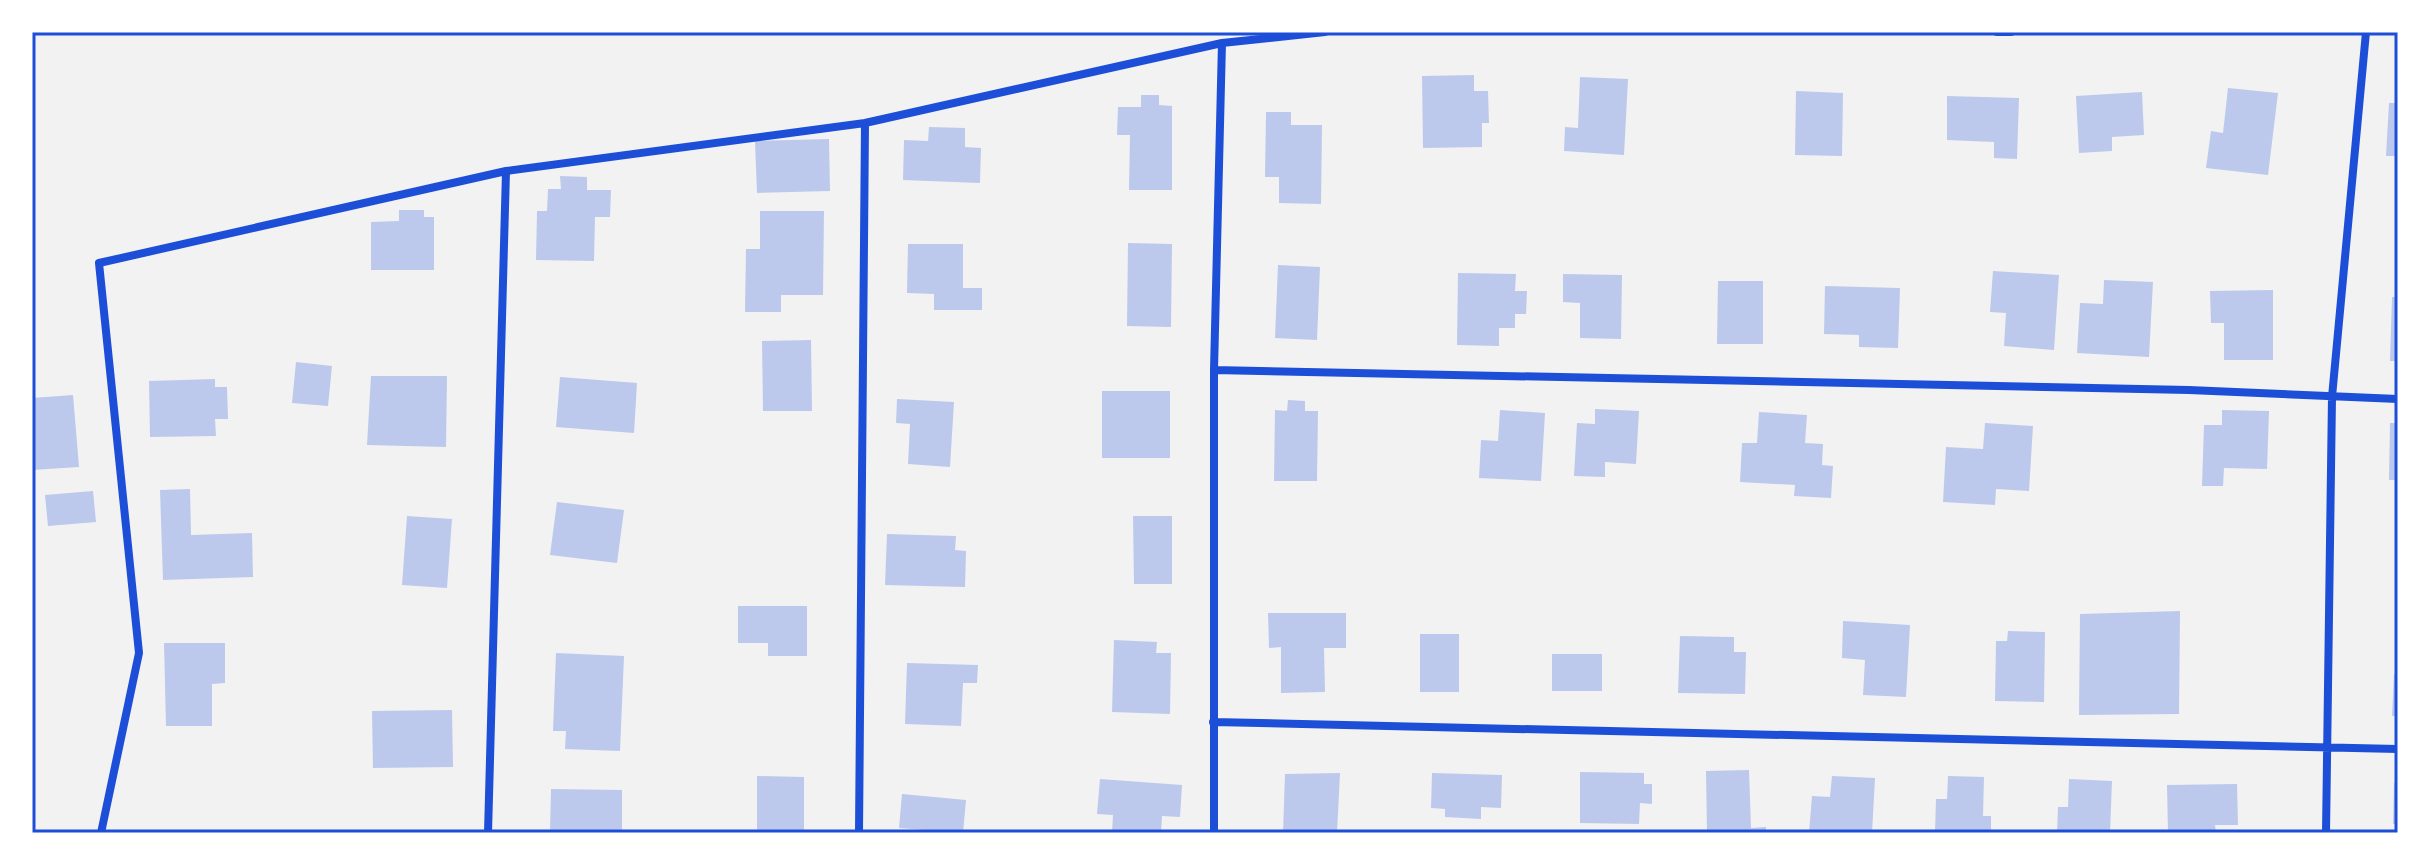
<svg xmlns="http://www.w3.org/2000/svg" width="2430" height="865" font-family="Merriweather,serif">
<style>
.building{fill:#bdc9ec}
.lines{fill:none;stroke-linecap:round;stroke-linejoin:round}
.minor{stroke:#1d4ed8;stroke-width:8}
.neatline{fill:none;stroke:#1d4ed8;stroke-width:3}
</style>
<rect width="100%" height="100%" fill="#f2f2f2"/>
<path class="building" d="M1474,75V91H1488L1489,123H1482V147L1423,148L1422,76Z
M1580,77L1628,79L1624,155L1564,151L1565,127L1578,128Z
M2228,88L2278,93L2268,175L2206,168L2211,131L2223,133Z
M1796,91L1843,93L1842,156L1795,155Z
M2142,92L2144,135L2112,137V151L2079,153L2076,96Z
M1141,95H1159V105L1172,106V190H1129L1130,135H1117L1118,107H1141Z
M1947,96L2019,98L2017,159L1994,158V142L1947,140Z
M2389,103H2398V156H2386Z
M1266,112H1291V125H1322L1321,204L1279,203V177H1265Z
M929,127L965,128V147L981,148L980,183L903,180L904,140L928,141Z
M829,139L830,191L757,193L755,141Z
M560,176L587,177V190H611L610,217H595L594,261L536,260L537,211H547L548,189H561Z
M399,210H424V217H434V270H371V222L399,221Z
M760,211H824L823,295H781V312H745L746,249H760Z
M1128,243L1172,244L1171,327L1127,326Z
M908,244H963V288H982V310H934V294L907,293Z
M1278,265L1320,267L1317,340L1275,338Z
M1993,271L2059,275L2054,350L2004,346L2006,313L1990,312Z
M1458,273L1516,274L1515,291H1527L1526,314H1515V328H1499V346L1457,345Z
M1563,274L1622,275L1621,339L1580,338V303L1563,302Z
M2104,280L2153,282L2149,357L2077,353L2080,303L2103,304Z
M1718,281H1763V344H1717Z
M1825,286L1900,288L1898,348L1859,347V335L1824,334Z
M2273,290V360H2224V323H2211L2210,291Z
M2392,297H2398V361H2390Z
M811,340L812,411H763L762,341Z
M296,362L332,366L328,406L292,403Z
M371,376H447L446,447L367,445Z
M560,377L637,383L634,433L556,427Z
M215,379V387H227L228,419H215L216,436L150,437L149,381Z
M1102,391H1170V458H1102Z
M73,395L79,467L32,470V398Z
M897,399L954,402L950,467L908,464L910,424L896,423Z
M1288,400L1305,401V411H1318L1317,481H1274L1275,410L1287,411Z
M1595,409L1639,411L1636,464L1605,462V477L1574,476L1577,423L1595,424Z
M1500,410L1545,413L1541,481L1479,478L1481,440L1498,441Z
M2222,410L2269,411L2267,469L2224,468L2223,486H2202L2204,425H2222Z
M1759,412L1807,415L1805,443L1823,444L1822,465L1833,466L1831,498L1794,496L1795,485L1740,482L1742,443H1757Z
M1985,423L2033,426L2029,491L1996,489L1995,505L1943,502L1946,447L1983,449Z
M2390,423H2398V480H2389Z
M190,489L191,535L252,533L253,577L163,580L160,490Z
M93,491L96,522L48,526L45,495Z
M557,502L624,510L617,563L550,555Z
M407,516L452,519L447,588L402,585Z
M1133,516H1172V584H1134Z
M887,534L956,536L955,550L966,551L965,587L885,585Z
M738,606H807V656H768V643H738Z
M2180,611L2179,714L2079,715L2080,614Z
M1268,613H1346V648H1324L1325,692L1281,693V647L1269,648Z
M1843,621L1910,625L1906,697L1863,695L1865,660L1842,658Z
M2008,631L2045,632L2044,702L1995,701L1996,641H2007Z
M1420,634H1459V692H1420Z
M1680,636L1734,637V652H1746L1745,694L1678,693Z
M1114,640L1157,642L1156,653H1171L1170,714L1112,712Z
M164,643H225V683L212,684V726H166Z
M556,653L624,656L620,751L565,749L566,731H553Z
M1552,654H1602V691H1552Z
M907,663L978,665L977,683H963L961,726L905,724Z
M2394,674H2398V716H2392Z
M452,710L453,767L373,768L372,711Z
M1749,770L1751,828L1766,827V833H1707L1706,771Z
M1580,772L1644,773V784H1652V804L1640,803L1639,824L1580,823Z
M1340,773L1337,833H1283L1285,774Z
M1432,773L1502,775L1501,808L1481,807V819L1445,817V809L1431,808Z
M757,776L804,777V833H757Z
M1832,776L1875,778L1872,833H1809L1812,796L1830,797Z
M1948,776L1984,777L1983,816H1991V833H1935L1936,799H1947Z
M1100,779L1182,785L1180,817L1162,816L1161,833H1112L1113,815L1097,814Z
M2069,779L2112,781L2110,833H2057L2058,807H2068Z
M2394,783H2398V824H2393Z
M2237,784L2238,825H2215L2216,833H2168L2167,785Z
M551,789L622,790V833H550Z
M902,794L966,800L963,833L899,828Z"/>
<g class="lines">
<path class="minor" d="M1997,32H2011
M1214,370L2189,390L2398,399
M1213,722L2398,749
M101,833L139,653L99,263L506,171L865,123L1222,43L1325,32
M488,833L506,171
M859,833L865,123
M1214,833V370L1222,43
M2326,833L2332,397L2366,32"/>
</g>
<rect width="2430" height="865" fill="none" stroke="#ffffff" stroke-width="68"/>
<rect x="34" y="34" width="2362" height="797" class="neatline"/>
</svg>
